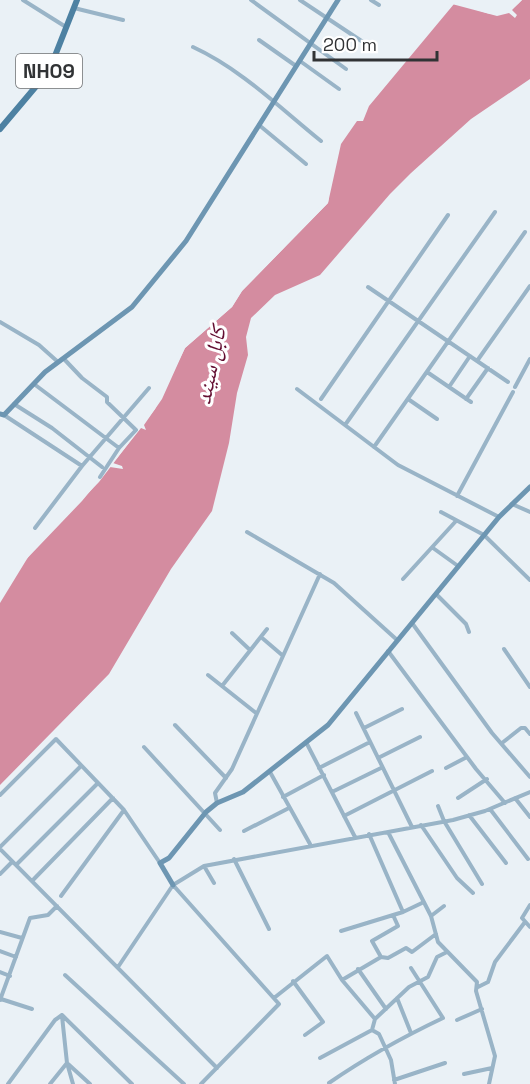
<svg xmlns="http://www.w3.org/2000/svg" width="530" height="1084" font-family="'Space Grotesk','Noto Naskh Arabic',sans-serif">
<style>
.water{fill:#d48ca0}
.pier{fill:#eaf1f6}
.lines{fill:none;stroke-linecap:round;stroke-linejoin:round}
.street{stroke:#99b4c7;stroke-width:4}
.secondary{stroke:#6d96b2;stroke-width:5}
.primary{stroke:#4d81a2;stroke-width:6}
.labels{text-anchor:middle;stroke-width:6;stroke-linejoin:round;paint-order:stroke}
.shield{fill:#fff;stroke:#6f7072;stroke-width:1.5}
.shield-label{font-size:20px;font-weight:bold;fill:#313335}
.water-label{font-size:22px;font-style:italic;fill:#630e31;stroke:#fff}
</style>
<rect width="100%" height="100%" fill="#eaf1f6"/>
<path class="water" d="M522,0H530V79L471,119L411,173L390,194L320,275L275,295L251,318L246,337L248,355L237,393L229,443L212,511L171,569L109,674L0,785V603L30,554L99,482L155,409L185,348L232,307L242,291L328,203L341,144L357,121H363L369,106L454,4C484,8 496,27 522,0Z"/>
<path class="pier" d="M518,0H522L512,10L517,15L515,18L509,13L497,16L452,4L367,108L452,1L501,13Z
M329,197L328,203L242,291L232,307L185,348L162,399L144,425L146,430L141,428L113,463L122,466L123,469L110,467L82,501L17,569L30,551L97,482L145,419L159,397L184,344L229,305L240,289Z"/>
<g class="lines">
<path class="street" d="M23,0L66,27
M251,0L346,69
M300,0L363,42
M371,0L379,5
M74,8L123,20
M259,40L296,66
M193,47C241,69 280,108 321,141
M300,61L339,89
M50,71L73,66
M259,125L306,164
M368,287L508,382
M0,322L39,345L58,362
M64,359L82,378L107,397V402L136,430L119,448L100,477
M477,361L530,286
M427,372L471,402
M34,384L119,448
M449,387L470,356
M515,387L530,359
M297,389L398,465L499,517
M321,399L448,215
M408,399L437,419
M466,399L488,368
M14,404L52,428L102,467
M4,415L82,466
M345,425L495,212
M374,447L525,232
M457,496L513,392
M512,504L530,512
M441,512L484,535L530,580
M35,528L82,466L149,388
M247,532L334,583L396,639
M433,548L458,566
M403,579L456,521
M436,594L466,624L469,632
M412,623L492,733L530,777
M232,633L250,650
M261,637L282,655
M504,649L530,687
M388,651L476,769L505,803
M208,675L256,713
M222,686L267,629
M356,713L412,827
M175,725L226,778
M364,728L402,709
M502,743L521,728H525L530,734
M307,744L355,837
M144,747L220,830
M378,758L420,737
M319,768L370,742
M446,768L467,757
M270,772L310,844
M334,791L381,768
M0,795L56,739L124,810L160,863
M283,797L324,775
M458,798L487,779
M515,798L530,817
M217,803L215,793L232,769L320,574
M438,806L444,821L482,884
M490,809L528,859
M469,815L506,863
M344,816L432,771
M421,825L457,878L473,893
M244,831L289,808
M388,832L431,916L438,942L477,982L476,991L495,1056L489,1084
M369,834L403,912
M0,847L81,766
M0,849L217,1068
M234,859L269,929
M16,865L98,783
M204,866L214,883
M0,874L12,862
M32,881L113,798
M173,885L279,1004L201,1084
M61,896L124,810
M530,905L522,918L530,927
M393,915L398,926L372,941L381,957L388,958L406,948L412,952L436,934
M431,916L444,906
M341,931L403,912L424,902
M0,932L22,938
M0,951L16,957
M118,967L173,885L204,866L453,820L485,811L530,792
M358,969L386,1009
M0,972L10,976
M65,975L184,1084
M342,980L381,957
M293,981L323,1022L305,1035
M478,987L488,982L495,962L525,922
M274,998L327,956L342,980L375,1019
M397,998L411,1033
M1,999L32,1009
M0,1000L30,918L48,915L57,906
M62,1015L132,1084
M62,1016L67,1063L73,1084
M457,1020L482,1009
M372,1030L379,1034L391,1060L395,1084
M320,1058L372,1030L375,1019L409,987L428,977L437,957L447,952
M464,1074L492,1068
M394,1080L445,1063
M329,1083C365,1058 403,1037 443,1018L411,968
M8,1084L55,1020L62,1015
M50,1084L67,1063L90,1084"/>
<path class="secondary" d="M0,414L4,415L45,372L132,307L186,241L338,0
M173,885L160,863L169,858L206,812L217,803L243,792L328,725L499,517L530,487"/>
<path class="primary" d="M0,129L49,71L77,0"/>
</g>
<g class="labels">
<rect class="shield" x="16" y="54" width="66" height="34" rx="4.5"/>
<g class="shield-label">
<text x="49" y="78">NH09</text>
</g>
<g class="water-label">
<text transform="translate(210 365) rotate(-78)" y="8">کابل سيند</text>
</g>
</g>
<path d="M314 51v9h123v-9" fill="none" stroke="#313335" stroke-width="3"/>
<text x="323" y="51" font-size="18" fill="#313335" stroke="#ffffff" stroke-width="4.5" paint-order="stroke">200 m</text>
</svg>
